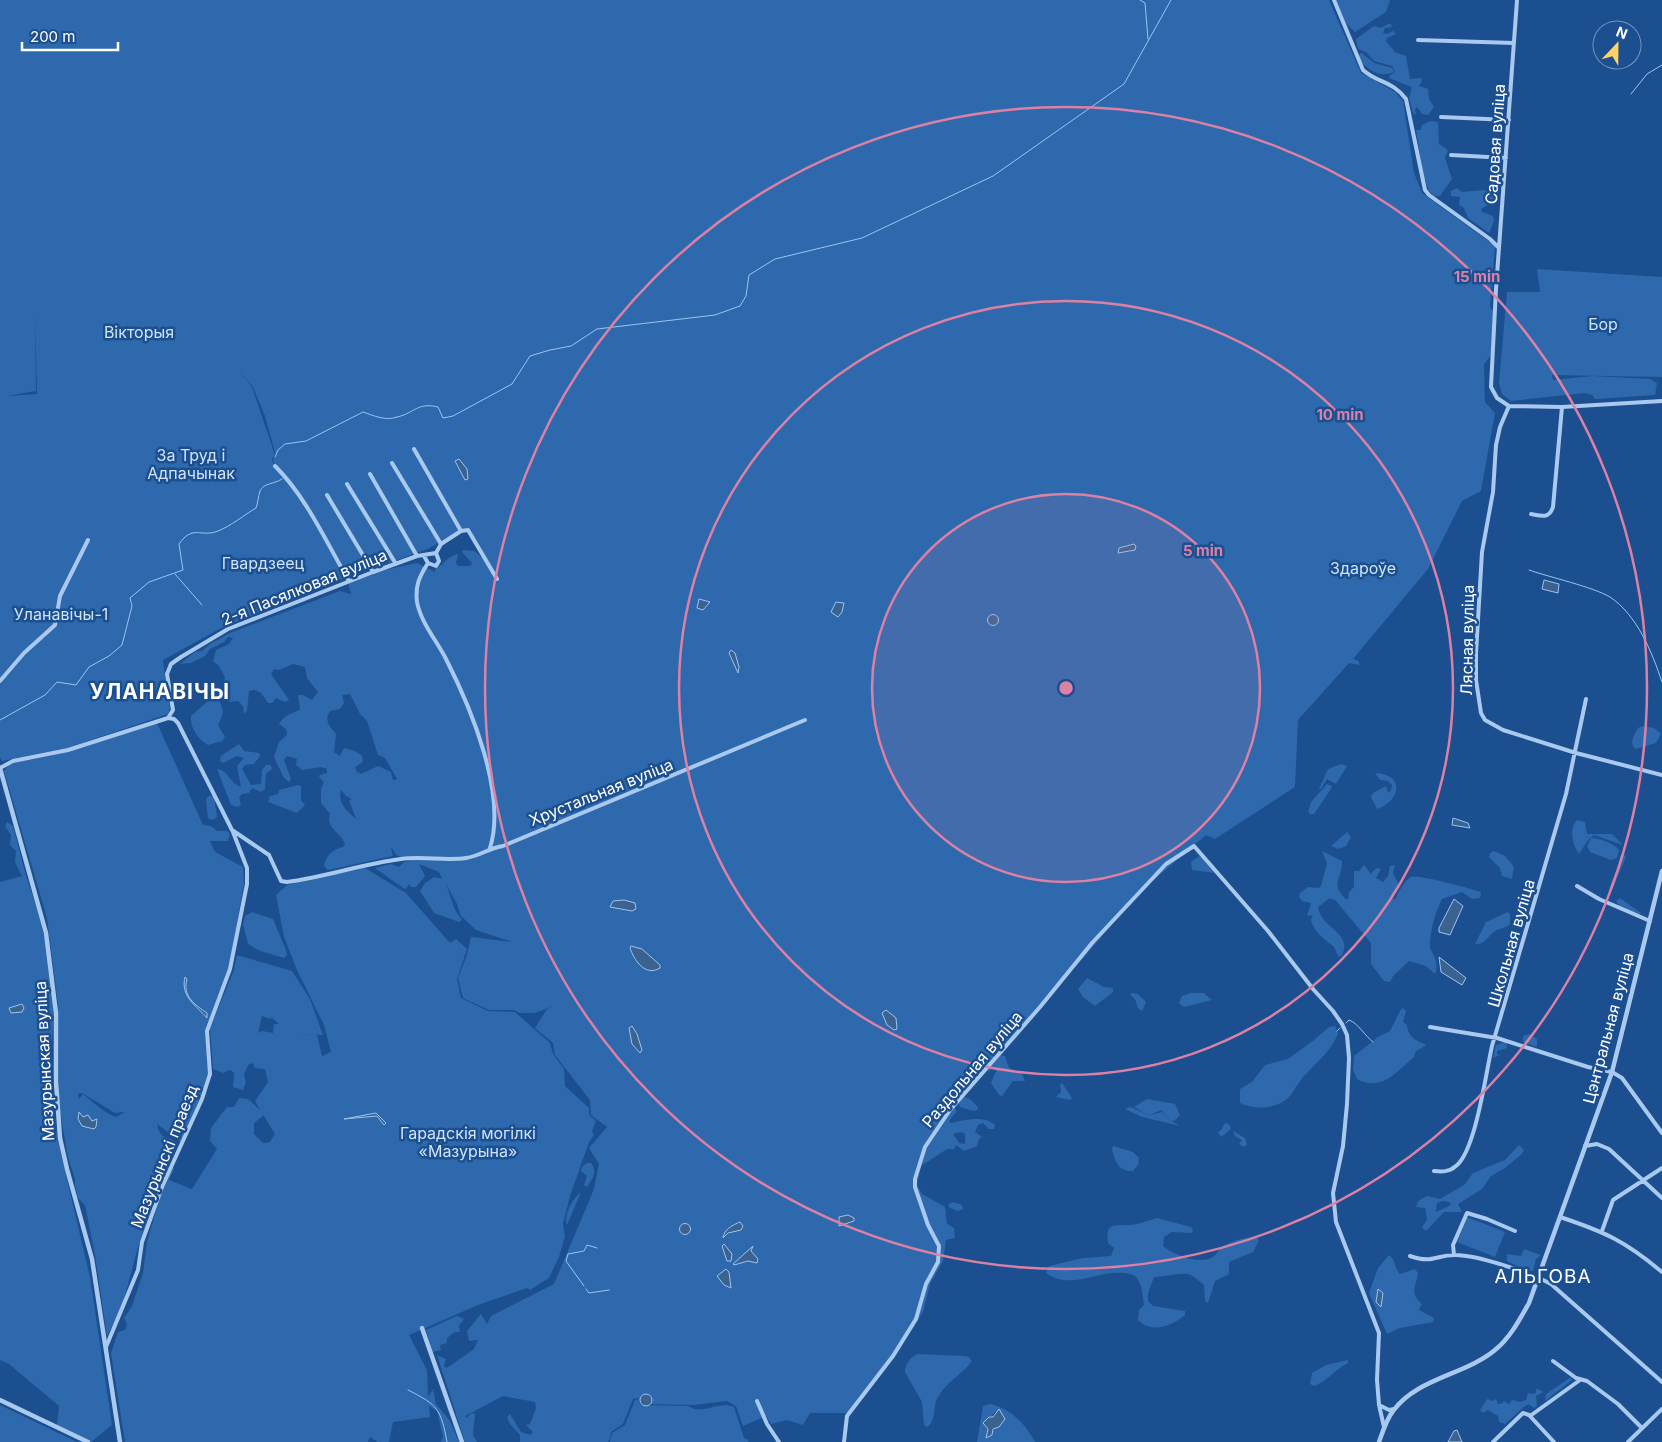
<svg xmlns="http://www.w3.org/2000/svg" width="1662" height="1442" font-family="Inter,sans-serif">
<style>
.green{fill:#2e69ad;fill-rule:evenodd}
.water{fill:#3c6290;stroke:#9cc4f0}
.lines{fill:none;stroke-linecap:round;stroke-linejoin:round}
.stream{stroke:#9cc4f0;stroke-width:1}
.minor{stroke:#a9c9ee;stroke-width:4}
.tertiary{stroke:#a9c9ee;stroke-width:4.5}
.ring{fill:none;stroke:#dd80a5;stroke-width:2.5}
.labels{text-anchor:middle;stroke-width:5;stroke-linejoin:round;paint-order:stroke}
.street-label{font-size:16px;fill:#fff;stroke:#1b4f8f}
.park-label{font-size:16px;fill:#cfe3fa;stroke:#1b4f8f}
.quarter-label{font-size:19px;letter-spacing:1px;fill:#fff;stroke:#1b4f8f}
.district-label{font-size:21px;font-weight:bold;letter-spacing:1px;fill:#fff;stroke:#1b4f8f}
.centre{fill:#dd80a5;stroke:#1b4f8f;stroke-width:2.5}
.ring-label{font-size:15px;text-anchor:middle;font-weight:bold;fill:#dd80a5;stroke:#1b4f8f;stroke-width:5;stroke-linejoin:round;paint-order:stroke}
</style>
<rect width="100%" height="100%" fill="#1b4f8f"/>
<path class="green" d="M0,0H1329L1361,73L1395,92L1403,101L1414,173L1422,193L1495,246L1490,307L1493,311L1491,355L1484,364L1485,402L1495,413L1481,491L1462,501L1428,569L1353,659L1359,661V665L1349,663L1298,720L1295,787L1215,839L1206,835L1142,890L999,1055L1005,1056L1009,1068L1022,1074L1025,1081H1013L1002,1096L999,1095L991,1083L997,1069L995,1067L988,1072L990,1066L964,1097L970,1099L978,1107L977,1110L973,1111L960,1107L959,1103L954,1108L957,1111L949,1121L951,1123C964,1120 984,1115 995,1125L994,1129H989L983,1123L978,1125L975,1132L982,1137L979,1139L977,1146L964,1151L956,1145L954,1149H947L921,1166L917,1185L922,1194L945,1207L947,1224L954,1228L955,1238L946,1240L943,1261L930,1284L923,1312L898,1352L850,1413H810L803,1425L787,1420L771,1424L766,1416L743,1426L736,1406L727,1401L694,1405L642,1404L638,1398L633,1399L623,1424L611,1432L610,1439L608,1442H520V1435L510,1424L507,1417L510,1414L521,1432L530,1435L533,1432L526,1425L530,1424L536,1408L535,1402L503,1396L465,1416L466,1418L472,1413L475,1414L473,1435L477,1442H465L437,1355L446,1359L444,1366L447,1368L474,1349L478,1340L469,1341L467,1331L481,1314L487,1324L491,1316L554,1284L594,1189L599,1164L589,1148L607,1127L591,1115L590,1100L555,1055L553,1043L535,1028L547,1009L553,1006L535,1013H520L514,1010H489L463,998L458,978L467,955L471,937L512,942L476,930L461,916L457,904L446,884L455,910L462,920L459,922L434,913L420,891L425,883L434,877L442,879L439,872L419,864L425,876L416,887H411L409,884L406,889L403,888L375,868L391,864L399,867L404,862L411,861L396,855L392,848H391L393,856L328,870L324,866C327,854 332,850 343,847L345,844C340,831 325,828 330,814L321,803V789L324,782L319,777L320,775L327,773V769L321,767L302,770L296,765L297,759L287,756L284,760L291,779L289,782L284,778L274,757L279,742L287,735L286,729L279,724C284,715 292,713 300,710L298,695H303L312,700L318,692L307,678L305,667L293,664L279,670L274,669L271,674L289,700L285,702L276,698L272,703H268L261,693L255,690L249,691L247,711L244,714L243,706L238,701L228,702L218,688L223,686L225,677L219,666L213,661L216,650L229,644L233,638L228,637L224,642L210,649L205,656L191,663L180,664L195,652L202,651L210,644L230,633L340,591L351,594L348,583L379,571L417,563L435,572V569C444,565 447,556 458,554L456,563L458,566H470L472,563L462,552L463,550L474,551L484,559L466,530L425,550L346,578L223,627L165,659L163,661L170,708L168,714L67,748L2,761L0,757ZM35,312L37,394L7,396L36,391ZM238,369L253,387L265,416L276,456L273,459L276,471L272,459L275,455L252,387ZM350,694L360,714L367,721L378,755L385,758L397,779L393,780L391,772L378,766L361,774L357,772L355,767L363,762L362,756L355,751L344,748L340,756L334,752L336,734C329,726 324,720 330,711L340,709L344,703L342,695ZM341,790L346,796L352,799L349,800L356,819C347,811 337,803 341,790ZM961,1132L965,1134V1144L959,1143L953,1134Z
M1336,0H1390L1386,12L1355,32L1346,23Z
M1388,24H1391L1392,27L1385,28L1383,33L1387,34L1393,31L1396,34L1387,38L1386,41L1395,52L1406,56L1410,79L1421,78L1422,81L1419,86L1428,89L1429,99L1434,107L1428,115L1422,114L1417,107L1415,109L1416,115L1413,113L1409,98L1412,87L1389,78V76L1395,72L1392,66L1374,61L1366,52L1358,49L1356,39L1374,26L1381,28Z
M1362,53L1374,63L1392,68L1394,72C1379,78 1371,71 1360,61L1359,54Z
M1430,121L1438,122L1439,144L1448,150L1445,158L1452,179L1440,196H1434L1429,191L1423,174L1416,130H1421L1422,125Z
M1457,188L1462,192L1484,190L1494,194L1495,201L1481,209L1482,212L1493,216L1494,221L1489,233L1468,218L1464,208L1459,205L1460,197L1451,196V191Z
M1537,269L1662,277V377L1552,375L1553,380L1592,376L1650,379L1657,383L1655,395L1595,399L1592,395L1585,393L1511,401L1502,394L1499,383L1507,292H1540Z
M213,700L219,701C225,711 223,715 218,725L225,737L222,741L208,745C198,739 190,728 191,716L207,702Z
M157,723L203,825L211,826L217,831H227L230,834L228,841H210L215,852L243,867L244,883L229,969L206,1037L210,1074L181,1142L157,1124C161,1143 169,1134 177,1143L173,1148L168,1170L140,1240L121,1310L107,1336L95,1255L85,1205L78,1198L75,1186V1179L68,1157L59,1106L58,1004L47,918L4,771C10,761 25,761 35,759C77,751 117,736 157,723ZM82,1093L115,1113L125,1112L116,1117C104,1113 93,1102 83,1094L79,1099L78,1094ZM79,1113L80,1116L92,1121L98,1120L93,1129L78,1118Z
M1643,726L1654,728L1661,734L1656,743L1635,749C1629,742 1634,735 1638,728Z
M239,744L244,751L259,753L260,756L254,764L245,765L242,769L251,785L261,784L262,770L266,765H271L272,769L266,774L265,789L261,792L252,788L249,793L242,794L239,797L241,804L238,807L231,805L217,769C228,769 230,784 241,787L237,766L244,758L237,756L223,763L220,761L221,756Z
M1341,764L1347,766L1336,784L1327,779L1321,789H1319L1328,769Z
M1375,773C1405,774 1401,801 1377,809L1371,797L1373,793L1386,786L1388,792L1391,791L1392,785L1388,781L1380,780Z
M1327,784L1332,786L1331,789L1314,814H1310L1308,812L1311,802Z
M298,785L301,786V800L305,805L297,813L268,802L270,796L278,794L279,790Z
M210,795L215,798C214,805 217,810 217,817L213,820L208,818L206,799Z
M1577,820L1585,822L1587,834H1612L1623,845L1594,835L1588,840L1579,854C1573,845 1568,830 1577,820Z
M7,822L13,826L26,876C45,928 59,991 51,1046L45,1054L42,1064L51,1075L57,1137L90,1277L112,1425L91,1442L57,1425L59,1406L9,1364L0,1360V882L22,876L15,862L16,851L10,845L11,835L5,826Z
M1347,832L1351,837L1346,846L1338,849L1331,846Z
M1591,838C1599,838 1614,843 1619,850L1617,858L1611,860L1590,852L1587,846Z
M1322,851L1342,861C1343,879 1329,883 1346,899H1348L1349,892L1354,887V871H1359L1364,865L1371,874L1376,868L1381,869L1376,878L1383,882L1388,876L1390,866L1395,865L1393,873L1399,885L1393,898L1395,900C1398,893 1404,881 1411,877C1418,874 1471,889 1481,892L1480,898L1472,899L1462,892L1442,899C1435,913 1429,934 1430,949C1435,955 1439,966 1435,974L1426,966L1409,961L1393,976L1390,982L1384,981L1371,964V943L1336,901L1330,898L1318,907C1321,929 1353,932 1342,955L1339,957C1336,953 1336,949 1333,946C1325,940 1312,930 1311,919L1313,915L1307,916L1311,903L1302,901L1299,897L1300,893L1308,887L1319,888L1321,886L1327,863Z
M1494,851L1505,856L1514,867L1512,879L1502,876L1500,868L1489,857L1490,853Z
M1623,853L1626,857L1609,897C1607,883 1620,870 1620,857Z
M1199,856L1201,857L1215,873L1192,870L1191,862Z
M365,868L406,893L450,943L456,939L467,949L457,979L461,998L488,1011L515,1012L550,1043L553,1054L564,1069L565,1086L589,1108V1115L596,1121L592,1131L594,1135L589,1142L570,1196L563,1224L565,1236L559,1257L549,1278L530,1290L527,1288L478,1305L409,1335L427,1370L428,1397L433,1389L436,1404L450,1421L459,1442H441L443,1437L437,1411L429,1406L430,1417L393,1422L389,1442H378L370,1437L368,1442H125L111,1353L118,1332L125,1330L127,1324L124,1318L132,1306L143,1273L147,1242L163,1187L172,1166L174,1169L169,1180L192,1189L217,1149L210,1141L211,1128L227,1107H234L239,1098L248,1099L260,1110L255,1101L268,1082L265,1069L255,1068L253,1063L248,1065L244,1075L246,1082L243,1090L233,1087L234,1073L230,1070L223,1073L213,1069L210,1028L234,970L237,955L292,971L310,999L323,1035L297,1034L317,1035L322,1056L331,1052L324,1025L297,970L284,937L276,895L287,885ZM262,1016L271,1019V1017L279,1024H274L273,1033L262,1031L258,1033ZM262,1113L275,1134L270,1142L263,1143L254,1134V1123L263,1116Z
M1620,898L1641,913L1639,914C1631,912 1620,909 1616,901Z
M252,912L273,919L286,950L287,955L284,958L260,951L248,944L243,924L245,916Z
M1508,912L1510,914V924C1505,929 1500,928 1495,931C1488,936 1485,945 1475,944L1486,922Z
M1087,978L1104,987L1113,988V992L1095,1006L1083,997L1078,989Z
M1132,993L1138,994L1146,1002L1142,1011L1138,1008L1135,999L1130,995Z
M1191,993H1204L1212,1000L1184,1007L1179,1003L1182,996Z
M1403,1008L1406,1011L1403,1022L1407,1025C1408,1036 1415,1041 1425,1044V1046L1416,1051L1414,1057C1396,1072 1382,1092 1357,1079L1353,1070L1354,1056L1378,1037L1390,1031L1401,1009Z
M1335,1026L1338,1033C1333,1049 1318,1061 1307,1073C1299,1080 1295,1091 1288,1098C1277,1109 1254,1110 1240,1103V1089L1252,1082L1265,1065L1288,1059L1314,1040L1329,1027Z
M1529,1034L1537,1039V1047L1523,1042V1036Z
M1506,1042L1507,1048L1497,1051V1055L1502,1054L1493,1058L1496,1045Z
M1062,1083L1072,1098L1070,1100L1056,1097L1061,1092L1060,1085Z
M1147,1099L1175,1104L1180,1115L1174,1121H1171L1161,1110L1150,1115L1162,1112L1171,1121L1181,1126L1142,1117L1125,1109L1130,1107L1146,1114L1134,1107Z
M1225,1123L1229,1124L1231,1129L1221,1137L1218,1132L1221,1130Z
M1233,1131L1245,1138L1247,1145L1244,1147L1239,1144L1242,1140L1235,1136Z
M1519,1145L1524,1150L1522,1154L1505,1168L1491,1176L1482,1189L1458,1204L1462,1212H1444L1427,1230H1424L1422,1227L1427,1220L1425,1208L1416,1207L1418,1201L1427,1196L1440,1199L1464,1185L1473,1173L1505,1160ZM1443,1201L1449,1202L1451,1205L1436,1212L1437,1203Z
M1113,1146L1133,1152L1139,1158L1138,1165L1133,1171C1118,1171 1116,1163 1112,1150Z
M587,1163H591C598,1173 592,1179 587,1187L584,1185L587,1176L581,1171L582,1167Z
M581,1192L567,1225C563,1215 573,1198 581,1192Z
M953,1202L962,1205L963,1209L958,1211L950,1208L948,1205Z
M1467,1217L1505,1232L1495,1257L1457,1242Z
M1157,1218L1191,1227L1193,1230L1192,1233L1172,1232L1164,1237L1163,1246C1174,1255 1197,1264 1211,1258C1216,1256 1218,1250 1222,1247C1231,1241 1246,1237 1256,1237L1259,1240L1253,1252L1229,1262V1274L1215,1281L1208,1303L1205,1301L1204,1285C1200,1282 1195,1277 1191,1275C1183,1271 1165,1277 1154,1277L1148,1293V1301L1153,1306L1185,1311V1315C1172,1326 1152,1334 1138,1320L1139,1310L1144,1305C1143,1297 1142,1282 1135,1276C1132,1274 1128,1274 1124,1273C1097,1270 1071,1291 1046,1273L1049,1266L1083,1258L1111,1256L1114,1248L1108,1243C1105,1222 1114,1226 1129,1225C1138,1225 1149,1220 1157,1218Z
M1524,1249L1541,1255L1536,1259L1533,1271H1526L1507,1261V1254L1521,1256Z
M1389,1255C1396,1260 1394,1268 1400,1274L1415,1269L1418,1273C1416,1288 1409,1293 1422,1304L1419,1310L1434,1318L1433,1322L1400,1328L1387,1334L1369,1293L1378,1268Z
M457,1316L464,1319L459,1326L460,1332H455L447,1338V1343L440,1345L441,1350L433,1352L426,1330Z
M918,1354L964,1356L969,1357L972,1361C962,1375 945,1382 937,1399C933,1407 936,1423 927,1427L924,1425L922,1402L905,1372C905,1364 910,1357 918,1354Z
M1348,1360V1363C1335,1369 1328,1381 1314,1386L1310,1384L1312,1373L1326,1365Z
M1571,1377L1572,1380L1545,1401L1546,1394Z
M1537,1388L1543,1392L1536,1396L1537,1406L1534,1408L1529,1404L1525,1406L1505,1424L1499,1422L1498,1416L1488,1410L1483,1413L1480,1410L1487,1399L1492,1401L1496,1399L1498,1404H1501L1504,1401L1509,1404L1512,1400L1520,1402L1526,1400L1528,1393L1535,1394Z
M638,1399L641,1405L688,1406C703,1416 718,1400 734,1407L744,1438L749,1440L748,1442H610L612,1433L625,1425L635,1400Z
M990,1404C1011,1409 1025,1423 1035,1442H977L983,1406ZM999,1409L1002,1416L992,1433L989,1434L984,1422Z
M0,1405L77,1442H0Z"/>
<path class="water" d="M459,459L467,469L468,479L465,480L455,461Z
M1134,544L1136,546L1135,550L1118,553L1119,548Z
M1544,580L1559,584L1558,593L1542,589Z
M699,599L710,602L703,610L697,608Z
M836,602L844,603L842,612L838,617L831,612Z
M987.5 620a5.5 5.5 0 1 1 11 0a5.5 5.5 0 1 1-11 0Z
M731,650L735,653L739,667L738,673L729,653Z
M1453,818L1468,823L1470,828L1452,825Z
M1454,899L1463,906L1450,935L1439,932V928Z
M624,900L635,903L636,909L632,911L610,907L613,901Z
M631,946L642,949L660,965V968C645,977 634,960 630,948Z
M1439,957L1466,978L1462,985L1441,972Z
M185,977L187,979C182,996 195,1005 207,1013V1018C197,1006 180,997 185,977Z
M22,1004L24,1008L22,1012L11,1013L9,1008Z
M886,1010L896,1018L897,1029L894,1030L887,1025L882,1013Z
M632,1026L637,1034L642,1050L640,1053L632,1044L629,1028Z
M79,1112L83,1117L88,1115L92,1121L97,1119L96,1127L94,1129L82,1126L78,1119Z
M376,1113L386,1123L384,1125L377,1116L344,1119Z
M848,1215L854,1218V1221L839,1226V1217Z
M740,1222L743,1226L741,1230L728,1233L723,1238C724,1229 733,1225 740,1222Z
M679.5 1229a5.5 5.5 0 1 1 11 0a5.5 5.5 0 1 1-11 0Z
M724,1244L732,1254L731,1261H727L722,1246Z
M753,1246L751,1251L758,1259L757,1263L748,1261L734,1265L733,1264Z
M726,1269L729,1272L731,1288L724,1285L717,1276Z
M1378,1289L1383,1293L1381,1307L1376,1302Z
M640 1400a6 6 0 1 1 12 0a6 6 0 1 1-12 0Z
M999,1409L1005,1419L999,1427L993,1429L992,1435L986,1438L988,1429L983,1423L989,1417H993Z
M1457,1430L1462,1442H1448L1454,1431Z"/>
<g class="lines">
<path class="stream" d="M1140,0L1145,3L1148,39
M1631,94L1647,74L1662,65
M275,457L278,450L285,444L306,441L363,412C374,416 386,421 397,417C415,413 417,402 438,407L443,418L453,416L512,384L530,356L550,350L571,346L597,329L715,315L740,306L746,296L749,275L775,259L862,238L993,176L1124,84L1171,0
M1529,570C1549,577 1593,587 1610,597C1637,615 1652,652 1662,682
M175,574L202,605
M0,720L45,695L57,682L76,685L89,667L109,656L122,645L132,606L130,598L149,582L183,570L179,544C193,524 201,538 218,531C231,526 244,515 256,508C258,503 258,497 260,491C263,483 275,484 282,479
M1346,1023L1349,1020C1358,1023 1365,1036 1373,1042
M1337,1031L1340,1028
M584,1286L566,1261L568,1254L584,1251L587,1245L597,1248
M586,1289L589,1293L609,1290
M408,1390C438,1405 441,1409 447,1442"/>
<path class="minor" d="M1334,0L1363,70C1377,83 1393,81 1406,99L1425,190L1429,195L1490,239L1499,248
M1517,0L1496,289L1491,387L1497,398L1509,406L1562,407L1662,401
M1418,40L1514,43
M1441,117L1509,120
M1451,155L1506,158
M1509,406L1500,427L1496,445L1493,492L1482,552L1476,653V680L1481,713L1485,720L1503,730L1576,753L1662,775
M414,449L461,531L468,530L497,579
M392,463L441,544
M275,466C307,498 326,542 349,581
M370,474L417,556
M347,484L396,564
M327,495L373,572
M1531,514C1542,516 1549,519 1553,507L1562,407
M441,544L461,531
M424,556L428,563L436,566L439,561L436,553
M428,563C419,577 415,586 417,602C421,623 437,641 446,659C471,708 507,794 490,848
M0,681L24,653L55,625L60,596L88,540
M168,718L174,719L178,723L232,830L269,855L281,881L287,882C325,877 362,864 401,859C423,856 445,861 466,858C480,856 489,848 503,846L805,720
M0,768L13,761L68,750L168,718L173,710L167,674L171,664L181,657L228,629L373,572L417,556L436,553L441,544
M1577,886L1599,899L1650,921
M1430,1027L1497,1038L1588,1067L1612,1072L1622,1078L1662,1133
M1585,1146L1597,1144L1609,1149L1662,1198
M1434,1171C1442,1172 1449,1172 1456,1166C1476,1150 1486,1072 1492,1046L1566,794L1586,699
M1560,1217C1605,1232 1625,1241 1662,1272
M1602,1231L1613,1200L1662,1168
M1454,1255L1453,1245L1467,1213L1487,1219L1515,1231
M1410,1256C1433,1264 1435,1255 1455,1255C1478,1255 1531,1273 1551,1284L1662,1382
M106,1347L138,1270L142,1242L162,1187L202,1099L210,1074L207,1031L230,969L247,884V868L233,832
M1553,1361L1576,1378L1587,1381L1618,1404L1642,1428
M757,1401L767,1424L779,1442
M1379,1405L1389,1410L1394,1409
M1530,1416L1580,1380
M844,1442L847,1416L893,1356L916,1319L926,1284L938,1262L939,1246L928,1225L915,1187V1179L925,1147L950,1110L1040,1007L1092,943L1166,864L1194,846L1268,931L1313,989L1333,1011L1342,1024L1347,1035L1349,1058L1347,1104L1343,1146L1333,1193L1336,1222L1379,1333L1377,1380L1379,1405L1384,1427
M1493,1442L1523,1413L1529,1415L1554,1442
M1628,1442L1662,1409"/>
<path class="tertiary" d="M0,768L46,933L56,1013V1082L60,1138L67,1169L92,1259L120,1442
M422,1328L462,1442
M0,1400L88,1442
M1379,1442C1383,1431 1386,1420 1393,1411C1417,1378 1465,1375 1495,1350C1510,1338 1520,1319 1529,1303L1612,1072L1662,871"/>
</g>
<circle cx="1066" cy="688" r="194" fill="#dd80a5" fill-opacity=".12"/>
<g class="ring">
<circle cx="1066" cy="688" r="194"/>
<circle cx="1066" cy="688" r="387"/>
<circle cx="1066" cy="688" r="581"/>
</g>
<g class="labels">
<g class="street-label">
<text transform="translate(1495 144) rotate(-86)" y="6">Садовая вуліца</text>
<text transform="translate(304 587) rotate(-22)" y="6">2-я Пасялковая вуліца</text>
<text transform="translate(1467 640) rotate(-89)" y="6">Лясная вуліца</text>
<text transform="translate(601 792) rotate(-22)" y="6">Хрустальная вуліца</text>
<text transform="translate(1511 943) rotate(-74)" y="6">Школьная вуліца</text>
<text transform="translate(1608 1028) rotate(-75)" y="6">Цэнтральная вуліца</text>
<text transform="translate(44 1061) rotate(-93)" y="6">Мазурынская вуліца</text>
<text transform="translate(972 1069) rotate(-50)" y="6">Раздольная вуліца</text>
<text transform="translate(164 1156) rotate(-68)" y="6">Мазурынскі праезд</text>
</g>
<g class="park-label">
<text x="1603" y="330">Бор</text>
<text x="139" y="338">Вікторыя</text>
<text x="191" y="461">За Труд і<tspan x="191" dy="18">Адпачынак</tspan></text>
<text x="263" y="569">Гвардзеец</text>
<text x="1363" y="574">Здароўе</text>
<text x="61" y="620">Уланавічы-1</text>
<text x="468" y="1139">Гарадскія могілкі<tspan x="468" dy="18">«Мазурына»</tspan></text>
</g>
<g class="quarter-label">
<text x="1543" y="1283">АЛЬГОВА</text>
</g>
<g class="district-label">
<text x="160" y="699">УЛАНАВІЧЫ</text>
</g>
</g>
<circle cx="1066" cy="688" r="8" class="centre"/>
<g class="ring-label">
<text x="1477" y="282">15 min</text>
<text x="1340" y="420">10 min</text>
<text x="1203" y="556">5 min</text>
</g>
<g transform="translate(1617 45) rotate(22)"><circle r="24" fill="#1b4f8f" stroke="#7695bc"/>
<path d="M0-4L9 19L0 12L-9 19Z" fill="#ffd166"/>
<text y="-8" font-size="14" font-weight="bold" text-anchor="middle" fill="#ffffff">N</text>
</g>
<path d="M22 42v8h96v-8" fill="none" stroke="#ffffff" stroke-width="2.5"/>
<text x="30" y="42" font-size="15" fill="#ffffff" stroke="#1b4f8f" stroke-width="4" paint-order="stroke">200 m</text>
</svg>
